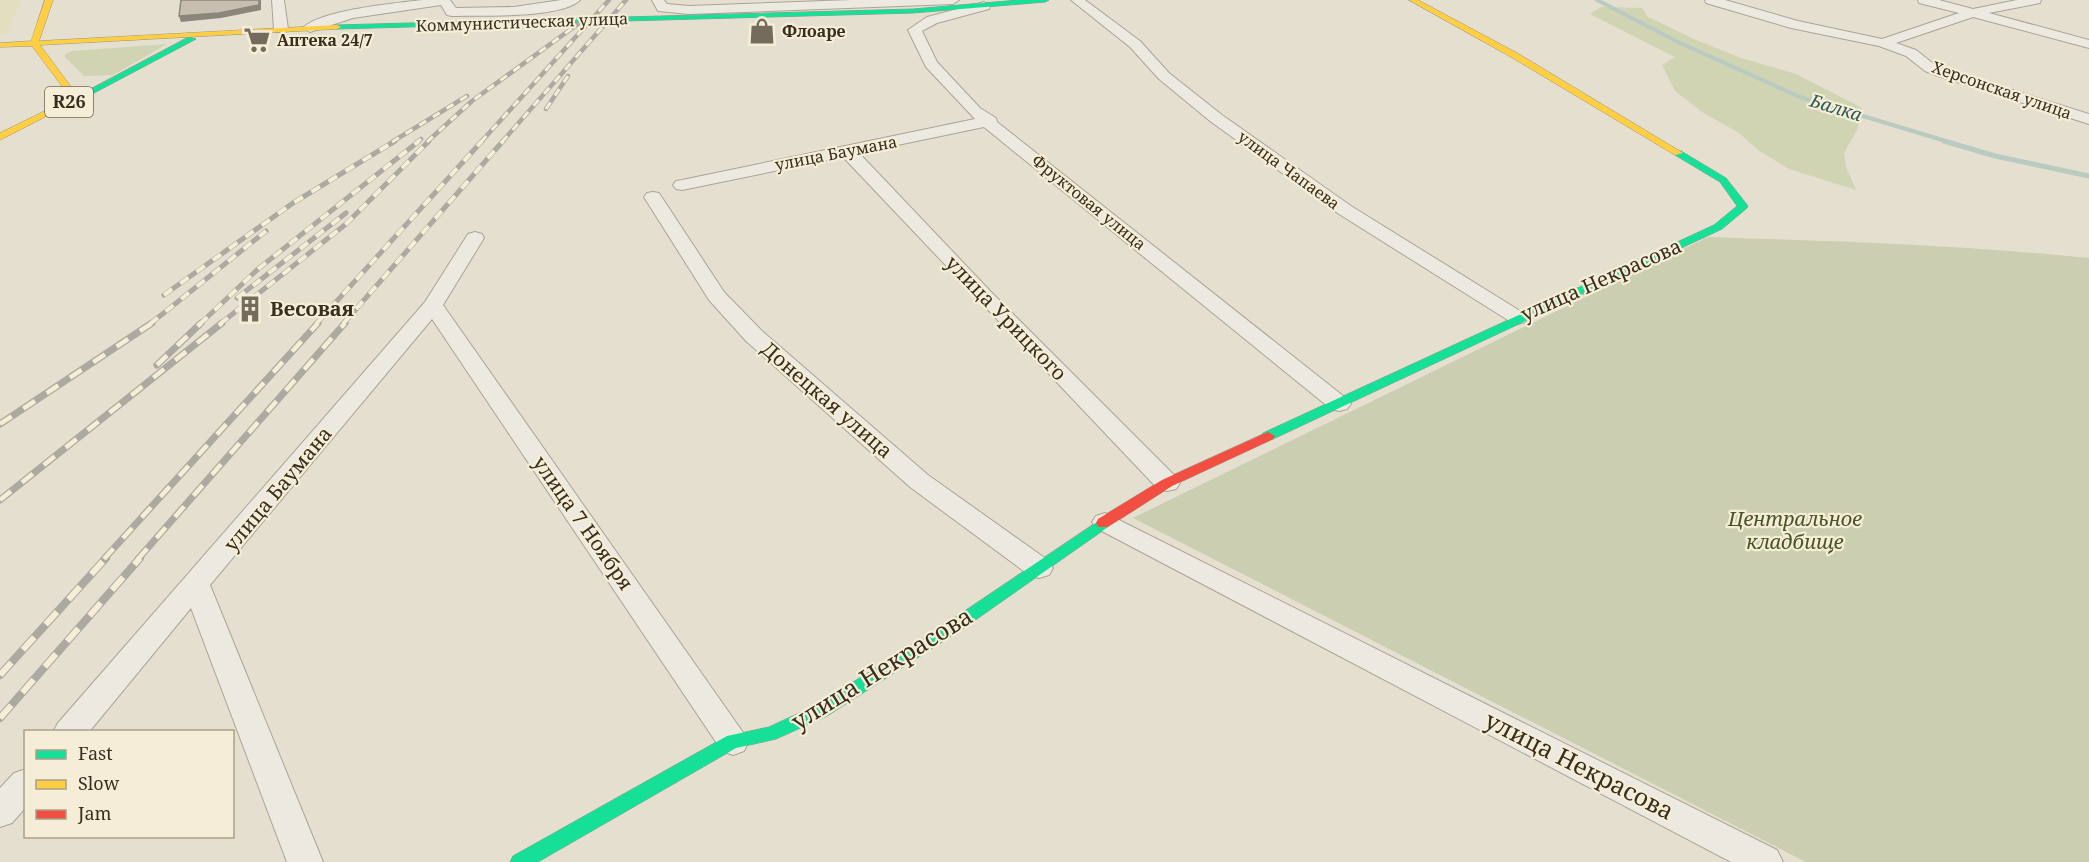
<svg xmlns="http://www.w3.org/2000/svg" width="2089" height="862" font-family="'Noto Serif',serif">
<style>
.farmland{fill:#e3dec0}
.green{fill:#d1d4b2}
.cemetery{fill:#ccceb1}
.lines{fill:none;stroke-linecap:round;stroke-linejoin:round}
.stream-far1{stroke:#b9cac1;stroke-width:4}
.stream{stroke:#b9cac1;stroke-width:5}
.street-casing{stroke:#aaa497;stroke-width:2}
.fast-casing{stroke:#999388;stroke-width:1}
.slow-casing{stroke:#999388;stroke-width:1}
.jam-casing{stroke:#999388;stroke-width:1}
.street{fill:#ece9e0;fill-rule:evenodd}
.fast{fill:#16e098;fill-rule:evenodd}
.slow{fill:#ffcf43;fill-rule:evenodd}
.jam{fill:#f24e42;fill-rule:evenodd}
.rail-far3-casing{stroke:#aca9a0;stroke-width:4.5}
.rail-far2-casing{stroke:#aca9a0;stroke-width:5}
.rail-far1-casing{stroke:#aca9a0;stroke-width:7}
.rail-casing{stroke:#aca9a0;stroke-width:8}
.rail-far3{stroke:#f5edd5;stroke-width:3;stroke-dasharray:8;stroke-linecap:butt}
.rail-far2{stroke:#f5edd5;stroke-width:4;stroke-dasharray:10;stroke-linecap:butt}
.rail-far1{stroke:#f5edd5;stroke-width:4.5;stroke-dasharray:14;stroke-linecap:butt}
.rail{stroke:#f5edd5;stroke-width:6;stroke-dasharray:17;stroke-linecap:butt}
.shaded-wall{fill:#8c857b}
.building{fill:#c8beb0;stroke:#8c857b;stroke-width:1.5}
.labels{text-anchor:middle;stroke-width:4.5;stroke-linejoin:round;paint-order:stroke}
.far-street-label{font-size:16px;fill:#382d1f;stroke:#f5edd5}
.far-poi-label{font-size:16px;font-weight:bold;fill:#382d1f;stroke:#f5edd5;text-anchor:start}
.shield{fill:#f5edd5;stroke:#716756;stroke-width:1.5}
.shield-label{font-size:18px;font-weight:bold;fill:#382d1f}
.far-water-label{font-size:18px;font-style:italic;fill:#2f5858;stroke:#f5edd5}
.street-label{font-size:20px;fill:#382d1f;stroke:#f5edd5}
.poi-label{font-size:20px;font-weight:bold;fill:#382d1f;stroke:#f5edd5;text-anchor:start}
.park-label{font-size:20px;font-style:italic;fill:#465427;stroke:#f5edd5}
.near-street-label{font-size:24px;fill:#382d1f;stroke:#f5edd5}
</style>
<rect width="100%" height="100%" fill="#e4dfcf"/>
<path class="farmland" d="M0,0H21L6,34H0Z"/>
<path class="green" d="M1601,7L1642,8L1648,17L1694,39L1741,58L1796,74L1862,108L1857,130L1844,153L1846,167L1856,190L1789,169L1758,150L1739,133L1702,112L1675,91L1662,65L1675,57L1590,14Z
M167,44L113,75L84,76L65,57V54L72,51Z"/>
<path class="cemetery" d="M1708,237C1836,241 1962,245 2089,258V862H1806L1133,518Z"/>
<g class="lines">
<path class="stream-far1" d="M1597,0L1678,42L1800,97L1949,142"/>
<path class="stream" d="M1944,141L1995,156L2089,176"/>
<g class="street-casing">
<path id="street" d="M272,0H284L288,29L286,32H276L274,29Z
M423,0H450L456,8L514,7L561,0H580C561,19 480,15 452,16L447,15L441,5L353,18L310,32L303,28C320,10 397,3 423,0Z
M652,0H664L667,4L689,6L851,0H959L953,4L689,14L658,11Z
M1071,0H1085L1140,41L1169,73L1222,115L1351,206L1525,314L1529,318L1525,322L1518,324L1511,322L1339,214L1210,121L1159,79L1130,47Z
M1705,0H1725L1798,21L1882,39L1959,13L1919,3L1918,0H1939L1973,9L2017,0H2041L2040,3L1989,13L2089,40V48L1973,17L1896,43L1916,50L1935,65L1945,69L2089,114V124L1935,75L1925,71L1906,56L1879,46L1791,28L1706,3Z
M984,2L990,6L989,9L937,23L922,31L937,62L980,108L996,118L997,122L1347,399L1351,404L1347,409L1339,411L1331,409L984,127L859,153L993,294L1176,477L1180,483L1176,489L1167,491L1158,489L843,157L682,190L676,189L673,185L676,181L682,180L975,119L926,67L908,30L927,17Z
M653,192L659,193L724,292L762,331L928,475L1049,561L1053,568L1049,575L1039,578L1029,575L910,487L746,341L709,300L644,197L647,193Z
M475,232L482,234L484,238L443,305L749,741L744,751L733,755L722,751L432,319L210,585L323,862H287L191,608L89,732H53L58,723L425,302L468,234Z
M1105,513L1777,850L1783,862H1731L1096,528L1092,522L1096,516Z
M26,769V807L12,823L0,827V788L14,773Z"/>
</g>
<g class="fast-casing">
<path id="fast" d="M1019,0H1049L1045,2L913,13L337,29L333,27L337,25L913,9Z
M189,37L196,39L79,101L72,99Z
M1675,151H1681L1726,178L1748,206L1747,208L1722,229L1273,439H1263L1261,436L1263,433L1714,225L1737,206L1720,182L1675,155Z
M1103,518L1108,519L1110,523L1108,527L964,628L827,716L776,739L736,748L538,862H510L513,856L727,736L769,727L814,706L923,639Z"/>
</g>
<g class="slow-casing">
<path id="slow" d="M45,0H53L39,41L337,25L341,27L337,29L40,45L80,99L0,140V133L71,98L32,46L0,47V43L31,41Z
M1409,0H1418L1517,53L1683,153L1675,155L1511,57Z"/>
</g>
<g class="jam-casing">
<path id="jam" d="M1268,432L1275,436L1273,439L1172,486L1108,527H1098L1096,523L1098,519L1162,480Z"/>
</g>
<use href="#street" class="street"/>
<use href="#fast" class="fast"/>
<use href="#slow" class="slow"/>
<use href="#jam" class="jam"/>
<g class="rail-far3-casing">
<path id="rail-far3" d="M546,109L568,76
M392,142L467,96
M417,142L421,139
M427,142L472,101L578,24
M481,142L609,0
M502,142L626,0"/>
</g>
<g class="rail-far2-casing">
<path id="rail-far2" d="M164,295L293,203L395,141
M237,298L346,213
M150,324L266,231
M200,324L258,269L419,141
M220,324L346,224L429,141
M316,324L482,141
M343,324L503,141"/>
</g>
<g class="rail-far1-casing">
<path id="rail-far1" d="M157,365L201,323
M0,424L152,323
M0,500L222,323
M104,559L318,323
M138,559L345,323"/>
</g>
<g class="rail-casing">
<path id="rail" d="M0,675L106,558
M0,718L140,558"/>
</g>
<use href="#rail-far3" class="rail-far3"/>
<use href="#rail-far2" class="rail-far2"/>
<use href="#rail-far1" class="rail-far1"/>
<use href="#rail" class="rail"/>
</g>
<path class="shaded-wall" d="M259,0H261V10L221,18L181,22L179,16Z"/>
<path class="building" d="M181,0H259V5L219,13L179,16Z"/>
<defs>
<g id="shop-bare" transform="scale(2.07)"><path d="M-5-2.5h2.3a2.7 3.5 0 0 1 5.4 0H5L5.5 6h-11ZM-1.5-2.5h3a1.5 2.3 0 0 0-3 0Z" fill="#746b5d" stroke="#f5edd5" stroke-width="2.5" paint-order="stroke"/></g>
<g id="supermarket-bare" transform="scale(2.07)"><path d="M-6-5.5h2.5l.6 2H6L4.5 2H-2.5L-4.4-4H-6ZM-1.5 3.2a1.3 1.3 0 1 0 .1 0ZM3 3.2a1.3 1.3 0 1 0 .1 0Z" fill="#746b5d" stroke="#f5edd5" stroke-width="2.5" paint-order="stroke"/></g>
<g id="building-bare" transform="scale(2.07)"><path d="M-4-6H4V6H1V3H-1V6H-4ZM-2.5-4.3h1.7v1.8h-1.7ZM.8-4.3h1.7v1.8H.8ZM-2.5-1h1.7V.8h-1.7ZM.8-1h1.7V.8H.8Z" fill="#746b5d" stroke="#f5edd5" stroke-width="2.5" paint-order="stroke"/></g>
</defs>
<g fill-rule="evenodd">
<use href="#shop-bare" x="762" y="31"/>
<use href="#supermarket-bare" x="257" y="40"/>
<use href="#building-bare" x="250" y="309"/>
</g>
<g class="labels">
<g class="far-street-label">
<text transform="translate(522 22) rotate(-2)" y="6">Коммунистическая улица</text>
<text transform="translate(2002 90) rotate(19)" y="6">Херсонская улица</text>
<text transform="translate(836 153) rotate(-11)" y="6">улица Баумана</text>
<text transform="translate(1289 170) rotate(36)" y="6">улица Чапаева</text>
<text transform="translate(1089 202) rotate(39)" y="6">Фруктовая улица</text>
</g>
<g class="far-poi-label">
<text x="782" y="37">Флоаре</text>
<text x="277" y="46">Аптека 24/7</text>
</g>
<rect class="shield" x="45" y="87" width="48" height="30" rx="4.5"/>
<g class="shield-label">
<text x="69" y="108">R26</text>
</g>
<g class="far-water-label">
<text transform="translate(1836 108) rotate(17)" y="6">Балка</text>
</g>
<g class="street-label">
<text transform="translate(1601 280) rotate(-24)" y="7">улица Некрасова</text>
<text transform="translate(1006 318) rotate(46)" y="7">улица Урицкого</text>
<text transform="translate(827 400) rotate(41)" y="7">Донецкая улица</text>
<text transform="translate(278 489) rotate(-50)" y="7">улица Баумана</text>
<text transform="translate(583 523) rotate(55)" y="7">улица 7 Ноября</text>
</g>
<g class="poi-label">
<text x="270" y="316">Весовая</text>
</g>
<g class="park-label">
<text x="1795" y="526">Центральное<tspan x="1795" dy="23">кладбище</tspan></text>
</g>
<g class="near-street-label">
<text transform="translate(882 669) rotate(-32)" y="8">улица Некрасова</text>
<text transform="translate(1579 766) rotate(27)" y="8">улица Некрасова</text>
</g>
</g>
<rect x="24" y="730" width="210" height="108" fill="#f5edd5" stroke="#a9a08c" stroke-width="1.5"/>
<rect x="36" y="750" width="30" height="9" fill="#16e098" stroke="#a9a08c" stroke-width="1.5"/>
<text x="78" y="760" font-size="18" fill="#382d1f">Fast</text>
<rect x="36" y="780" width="30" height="9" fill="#ffcf43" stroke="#a9a08c" stroke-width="1.5"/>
<text x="78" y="790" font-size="18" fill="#382d1f">Slow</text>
<rect x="36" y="810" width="30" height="9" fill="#f24e42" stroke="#a9a08c" stroke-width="1.5"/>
<text x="78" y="820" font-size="18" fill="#382d1f">Jam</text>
</svg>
